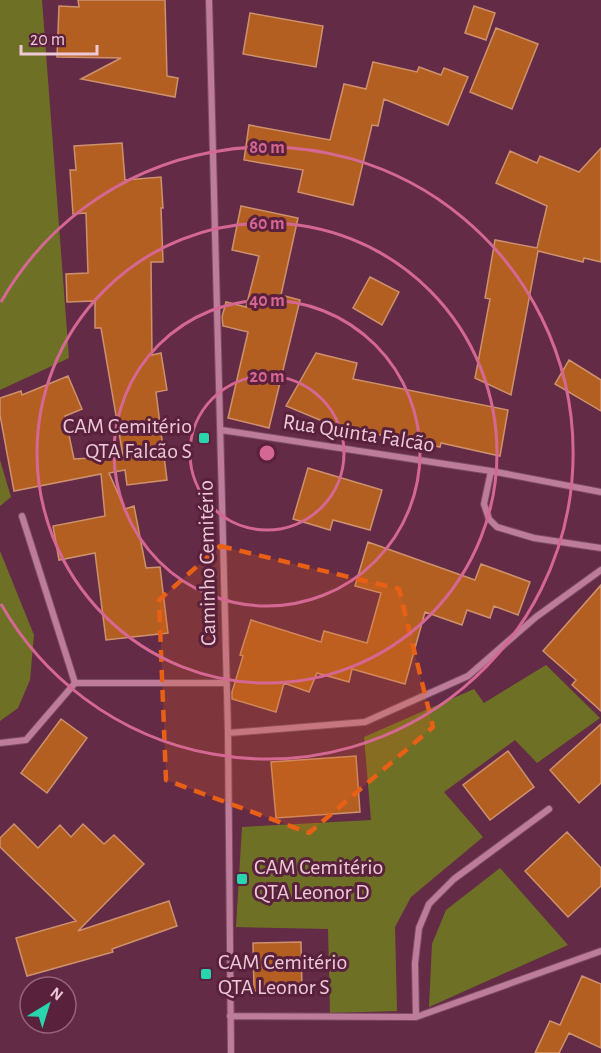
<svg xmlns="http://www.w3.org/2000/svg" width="601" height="1053" font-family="'Alegreya Sans',sans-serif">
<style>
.green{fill:#6e7125}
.building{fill:#b45f22;stroke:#ce916d;stroke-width:1.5}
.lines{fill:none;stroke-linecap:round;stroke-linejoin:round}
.minor-casing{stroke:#7c4b63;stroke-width:8}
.minor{stroke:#bd7c99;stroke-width:6}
.marked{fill:#e85f16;fill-opacity:0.2;stroke:#e85f16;stroke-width:4.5;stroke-dasharray:12 8;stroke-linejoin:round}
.ring{fill:none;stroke:#d56893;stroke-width:3}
.poi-dot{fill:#29d5ad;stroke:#59213c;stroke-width:2}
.labels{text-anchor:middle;stroke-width:6;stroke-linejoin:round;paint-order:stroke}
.poi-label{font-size:22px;fill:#edc9d7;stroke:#59213c;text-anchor:start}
.street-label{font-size:22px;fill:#edc9d7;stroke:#59213c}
.centre{fill:#d56893;stroke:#59213c;stroke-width:3}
.ring-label{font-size:18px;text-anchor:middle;font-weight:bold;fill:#d56893;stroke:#59213c;stroke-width:6;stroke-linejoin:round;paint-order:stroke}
</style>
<rect width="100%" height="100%" fill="#642b47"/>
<path class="green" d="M0,0H42L69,358L0,390Z
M0,460L11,497L0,506Z
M0,551L34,635L30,680L18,708L0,721Z
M546,665L600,718L537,763L515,740L444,792L483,837L411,897L395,927L397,1011L330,1013L328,929L236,927L242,827L371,820L364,737L474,689L484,703Z
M500,868L568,945L429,1007L432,944L446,910Z"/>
<path class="building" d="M78,0H165L167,76L178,78L175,97L81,79L121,58L57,57L59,6L79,7Z
M474,6L495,13L486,40L465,33Z
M250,13L323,26L316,67L243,54Z
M496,28L538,44L512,109L470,92Z
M373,62L417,72L419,67L441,75L444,68L468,77L448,125L384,99L378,126L372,125L353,205L298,192L303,170L244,160L249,125L330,140L344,84L366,89Z
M122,143L125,180L161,177L163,208H161L163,262H151L152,355L161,353L167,390L156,392L167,480L127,485L125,470L109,473L125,509L134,506L146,568L160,567L168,633L106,640L95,553L59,560L53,526L105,516L101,474L14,491L0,415V398L21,391L22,395L68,376L82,409L65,416L74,459L123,456L101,328H95V301L67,302L66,274L88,273L86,213L73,214L70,170H76L74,146Z
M601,148V262L584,258L583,262L538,251L511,395L475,378L490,299L485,298L495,240L537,248L547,206L496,183L510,151L537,163L540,156L579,172Z
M241,206L298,218L281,295L300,300L269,428L228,418L248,332L223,326L222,317L226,302L246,307L259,256L232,250Z
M370,277L399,292L382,325L353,308Z
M316,353L357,363L353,379L508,410L500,456L441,443L440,447L332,425L286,406Z
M569,360L601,380V411L555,384Z
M308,468L382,490L370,530L333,520L330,530L293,519Z
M368,542L475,580L481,564L530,582L518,615L494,606L490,618L467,610L462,625L425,612L405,684L352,669L349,682L317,673L309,692L284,683L276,712L232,699V692L243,656L240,655L251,620L321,642L324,631L367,643L381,593L355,586Z
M601,585V711L572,685L576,680L543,651Z
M61,719L87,738L47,793L21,773Z
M601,724V783L579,803L550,770Z
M508,751L534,787L490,820L463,785Z
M356,756L360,812L276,818L271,762Z
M14,824L38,848L60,825L71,837L83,824L104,844L114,835L144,864L78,931L169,901L177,926L112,949L113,952L27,976L16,938L76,921L0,847V838Z
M567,832L601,868V886L568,917L525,871Z
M301,942L302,990L254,991L253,943Z
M582,976L601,984V1048L569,1033L559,1053H535L550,1021L560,1025Z"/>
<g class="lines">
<g class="minor-casing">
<path id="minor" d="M209,0L228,733L231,1053
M221,430L491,471L601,492
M491,471L484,504L489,519L497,527L534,538L601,548
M22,516L75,683
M228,733L365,722L468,676L536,617L601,570
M0,743L26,740L75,683H226
M230,1016L416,1017L601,951
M416,1017L415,963L419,928L429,904L454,879L549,809"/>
</g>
<use href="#minor" class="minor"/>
</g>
<path class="marked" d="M220,546L399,589L433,727L309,833L166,780L159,600Z"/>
<g class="ring">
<circle cx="267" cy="453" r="77"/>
<circle cx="267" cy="453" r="153"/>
<circle cx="267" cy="453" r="230"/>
<path d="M1 302A306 306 0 1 1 1 604"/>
</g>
<g class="poi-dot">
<rect x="198" y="432" width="12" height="12" rx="3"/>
<rect x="236" y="873" width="12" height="12" rx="3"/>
<rect x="200" y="968" width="12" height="12" rx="3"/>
</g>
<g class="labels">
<g class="poi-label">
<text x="192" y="433" text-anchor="end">CAM Cemitério<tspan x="192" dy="25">QTA Falcão S</tspan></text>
<text x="254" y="874">CAM Cemitério<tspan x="254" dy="25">QTA Leonor D</tspan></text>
<text x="218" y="969">CAM Cemitério<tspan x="218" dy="25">QTA Leonor S</tspan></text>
</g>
<g class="street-label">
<text transform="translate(359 432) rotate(9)" y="8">Rua Quinta Falcão</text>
<text transform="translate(206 563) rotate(-91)" y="8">Caminho Cemitério</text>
</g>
</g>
<circle cx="267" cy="453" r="9" class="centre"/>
<g class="ring-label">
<text x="267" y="153">80 m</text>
<text x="267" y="229">60 m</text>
<text x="267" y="306">40 m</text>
<text x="267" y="382">20 m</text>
</g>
<g transform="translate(48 1005) rotate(38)"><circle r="28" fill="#59213c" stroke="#94647a" stroke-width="1.5"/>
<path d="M0-4.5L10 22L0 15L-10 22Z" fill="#29d5ad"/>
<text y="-9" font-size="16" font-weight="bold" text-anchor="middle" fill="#edc9d7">N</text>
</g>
<path d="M21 45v9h76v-9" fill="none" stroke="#edc9d7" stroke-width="3"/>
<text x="30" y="45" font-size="18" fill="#edc9d7" stroke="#59213c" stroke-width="4.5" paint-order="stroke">20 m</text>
</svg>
